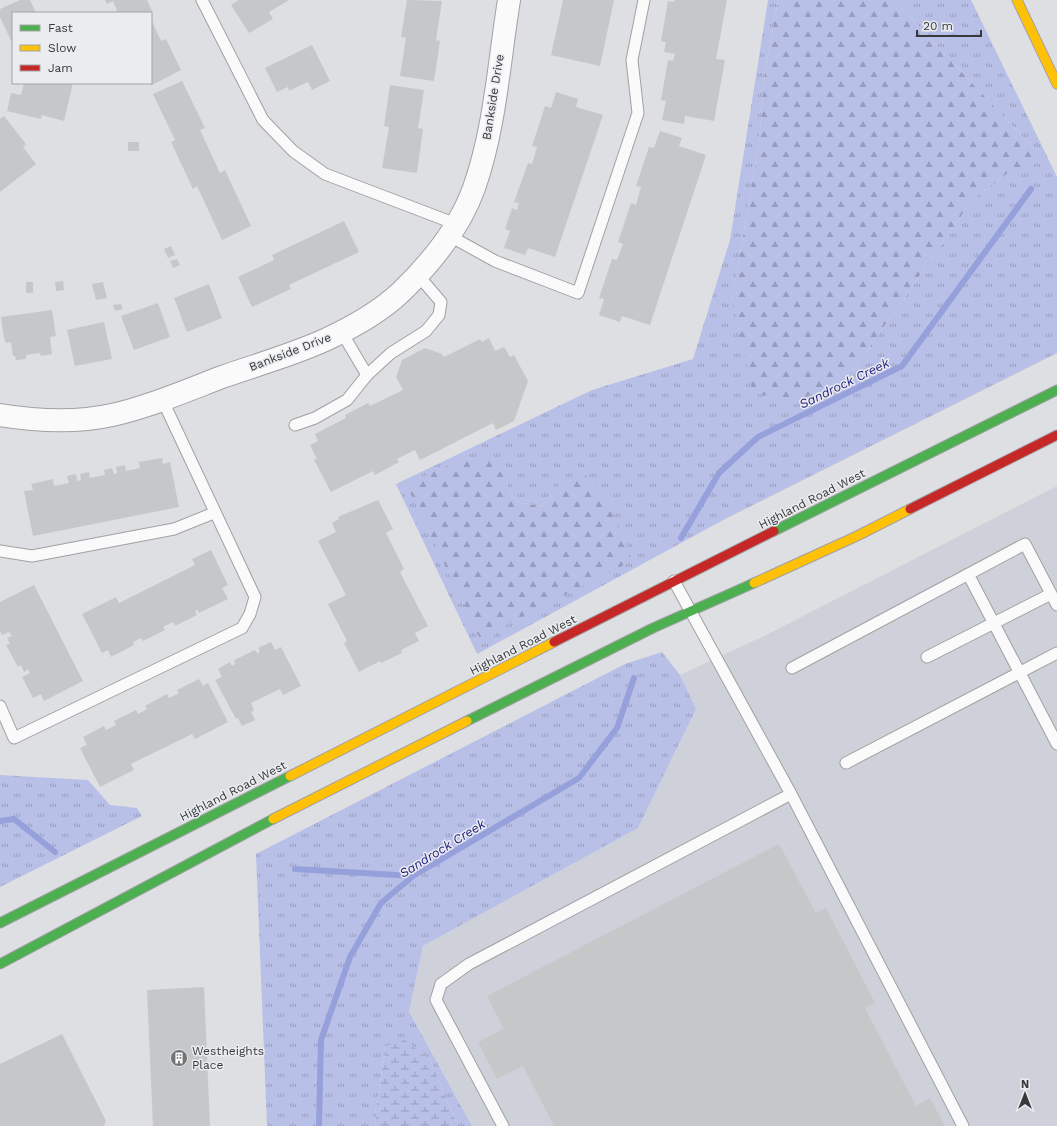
<svg xmlns="http://www.w3.org/2000/svg" width="1057" height="1126" font-family="'Work Sans',sans-serif">
<style>
.built{fill:#ced1d9}
.grass{fill:url(#grass-tufts);fill-rule:evenodd}
.forest{fill:url(#forest-firs)}
.wetland{fill:url(#wetland-marsh)}
.lines{fill:none;stroke-linecap:round;stroke-linejoin:round}
.stream{stroke:#96a0da;stroke-width:6}
.building{fill:#c6c7c9}
.lane-casing{stroke:#a1a1a3;stroke-width:13}
.street-casing{stroke:#a1a1a3;stroke-width:24}
.fast-casing{stroke:#a1a1a3;stroke-width:11}
.slow-casing{stroke:#a1a1a3;stroke-width:11}
.jam-casing{stroke:#a1a1a3;stroke-width:11}
.lane{stroke:#fafafb;stroke-width:11}
.street{stroke:#fafafb;stroke-width:22}
.fast{stroke:#4caf50;stroke-width:9}
.slow{stroke:#ffc107;stroke-width:9}
.jam{stroke:#c62828;stroke-width:9}
.labels{text-anchor:middle;stroke-width:3;stroke-linejoin:round;paint-order:stroke}
.street-label{font-size:12px;fill:#38393b;stroke:#eaecf0}
.poi-label{font-size:12px;fill:#38393b;stroke:#eaecf0;text-anchor:start}
.water-label{font-size:13px;font-style:italic;fill:#242180;stroke:#eaecf0}
</style>
<defs>
<pattern id="grass-tufts" width="24" height="20" patternUnits="userSpaceOnUse"><rect width="24" height="20" fill="#b9c0e8"/><path d="M3 7l-1-3M5 7V3M7 7l1-3M15 17l-1-3M17 17v-4M19 17l1-3" fill="none" stroke="#979dbd"/></pattern>
<pattern id="forest-firs" width="22" height="20" patternUnits="userSpaceOnUse"><rect width="22" height="20" fill="#b9c0e8"/><path d="M5 1l3.5 6h-7zM16 11l3.5 6h-7z" fill="#979dbd"/></pattern>
<pattern id="wetland-marsh" width="20" height="14" patternUnits="userSpaceOnUse"><rect width="20" height="14" fill="#b9c0e8"/><path d="M1 5h8M5 5V1M11 12h8M15 12V8" fill="none" stroke="#979dbd"/></pattern>
</defs>
<rect width="100%" height="100%" fill="#dedfe2"/>
<path class="built" d="M1057,486V1126H472L409,1010L423,946L638,828L696,709L680,675L766,635Z"/>
<path class="grass" d="M768,0H778L765,72L759,143L732,301L850,375L973,199L1008,173L1034,149L894,0H971L1057,177V353L725,519L477,654L396,484L592,390L693,359L730,240ZM505,475L512,497L521,503L542,506L564,479L502,627L492,636Z
M662,652L680,675L696,709L638,828L423,946L409,1011L472,1126H458L430,1060L386,1046L375,1113L376,1126H267L256,854L625,664Z
M0,775L88,780L110,805L137,808L142,816L0,887Z"/>
<path class="forest" d="M778,0H894L1034,149V168L1008,173L973,199L850,375L793,403L753,392L732,301L759,143L765,72Z
M464,459H490L505,475L512,497L521,503L542,506L564,479L583,473L605,495L624,538L632,561L502,627L492,636L479,637L406,484Z"/>
<path class="wetland" d="M405,1040L430,1060L458,1126H376L375,1113L386,1046Z"/>
<g class="lines">
<path class="stream" d="M681,538L719,473L758,437L902,366L1031,189
M0,821L14,819L55,852
M295,869L413,876
M319,1126L321,1040L350,957L381,903L413,876L579,778L617,728L634,678"/>
</g>
<path class="building" d="M20,0H30L36,13H13V45L0,17V9Z
M105,0H147L152,11L147,13H118L113,1L107,4Z
M239,0H289L269,12L273,19L249,33L231,5Z
M407,0L442,1L436,40L440,41L434,81L400,76L406,38L401,37Z
M563,0H614L600,66L551,55Z
M674,0H727L716,59L725,60L714,121L685,116L684,124L662,120L666,101L661,100L668,60L673,61L675,54L664,52L666,42L661,41L668,1L674,2Z
M151,19L161,41L166,39L181,70L152,85Z
M312,45L330,81L312,90L308,82L289,91L288,87L277,92L265,68Z
M182,81L205,128L200,130L220,173L225,170L251,226L222,240L197,186L193,189L171,142L175,140L153,94Z
M24,83H73L64,121L42,115L41,119L7,111L11,93L21,95Z
M390,85L424,90L418,128L423,129L417,173L382,168L389,127L384,126Z
M556,92L578,99L576,107L603,115L555,257L528,248L525,255L504,248L510,231L505,229L512,208L517,210L519,203L514,202L528,163L532,164L537,147L532,146L545,106L551,108Z
M4,116L26,144L23,147L36,164L0,192V119Z
M660,131L682,138L679,146L706,155L650,325L622,316L620,322L599,315L604,299L599,298L612,259L617,260L623,244L618,242L631,203L636,205L641,187L636,186L649,147L654,148Z
M128,142H139V151H128Z
M344,221L359,252L289,285L291,289L252,307L238,277L274,260L272,255Z
M171,246L175,255L168,258L164,249Z
M177,259L180,265L173,268L170,261Z
M63,281L64,290L56,291L55,282Z
M26,282H33V293H26Z
M103,282L107,298L96,300L92,284Z
M209,284L222,318L187,332L174,298Z
M158,303L170,337L134,350L121,316Z
M121,304L123,309L115,311L113,305Z
M52,310L56,336L50,337L52,354L41,356L40,353L26,355V359L16,360L15,356H13L11,342L6,343L4,338L1,317Z
M104,322L112,359L75,366L67,330Z
M489,338L495,351L504,347L510,357L514,355L528,381L514,421L496,430L493,423L420,460L415,450L397,459L399,462L375,475L373,471L331,492L314,460L317,459L310,445L318,441L315,434L346,418L345,415L368,403L370,406L403,390L396,377L402,360L425,348L442,354L444,357L480,339L482,342Z
M162,458L163,464L170,462L179,507L33,536L24,491L33,490L31,484L53,479L54,486L69,483L67,476L76,474L77,481L81,480L80,474L89,472L90,478L105,475L104,470L112,468L114,474L117,473L116,467L125,465L126,471L140,468L139,462Z
M378,500L393,529L386,533L404,569L400,572L428,626L415,633L419,641L401,650L402,653L381,663L380,661L359,672L344,643L347,641L328,604L346,595L318,541L336,532L332,523L339,519L338,517Z
M211,550L228,585L222,588L228,599L199,613L198,610L195,611L197,615L175,626L173,622L163,627L165,630L143,641L141,638L133,642L134,645L111,657L108,650L102,653L82,614L116,597L119,603L195,565L192,559Z
M34,585L83,681L44,701L41,694L33,698L22,677L30,673L28,669L24,672L21,665L18,667L6,645L10,644L7,638L12,636L9,632L2,635L0,631V602Z
M271,642L275,650L281,647L301,686L283,695L280,689L251,703L254,710L251,712L255,720L242,726L238,718L236,719L215,680L222,677L218,669L230,662L232,666L235,664L234,660L255,650L257,653L260,652L258,648Z
M199,679L203,686L208,683L228,722L195,739L192,734L131,764L134,770L100,787L80,748L87,745L83,737L104,726L106,730L116,725L114,721L136,710L138,714L147,709L145,706L167,694L169,698L179,693L177,690Z
M779,844L816,913L826,908L875,1003L865,1008L916,1106L930,1098L945,1126H554L523,1066L497,1079L478,1042L504,1029L487,996Z
M204,987L210,1126H153L147,990Z
M62,1034L106,1121L104,1126H0V1064Z"/>
<g class="lines">
<g class="lane-casing">
<path id="lane" d="M202,0L263,120L293,151L325,174L456,224
M448,235L495,261L578,293L638,113L632,60L644,0
M341,331L367,375
M295,425L315,418L347,400L367,375L391,353L426,331L439,315L441,302L417,274
M0,551L32,556L174,529L214,513
M968,574L1057,744
M674,581L791,794L963,1126
M927,657L1051,594
M792,668L1025,544L1057,605
M0,706L14,738L242,628L250,614L255,597L162,399
M846,763L1057,653
M503,1126L436,1000L441,984L469,964L791,794"/>
</g>
<g class="street-casing">
<path id="street" d="M0,415C37,421 76,423 112,415C148,407 188,390 222,377C256,365 292,355 325,340C351,328 380,312 401,292C430,264 460,227 474,188C495,129 499,62 509,0"/>
</g>
<g class="fast-casing">
<path id="fast" d="M774,531L1057,390
M467,721L653,628L754,583
M0,923L290,776
M0,964L273,819"/>
</g>
<g class="slow-casing">
<path id="slow" d="M1017,0L1057,84
M754,583L857,536L910,509
M290,776L554,642
M273,819L467,721"/>
</g>
<g class="jam-casing">
<path id="jam" d="M910,509L1057,435
M554,642L774,531"/>
</g>
<use href="#lane" class="lane"/>
<use href="#street" class="street"/>
<use href="#fast" class="fast"/>
<use href="#slow" class="slow"/>
<use href="#jam" class="jam"/>
</g>
<defs>
<g id="building-disc" transform="scale(0.9)"><circle r="9.5" fill="#727375" stroke="#eaecf0"/><path d="M-4-6H4V6H1V3H-1V6H-4ZM-2.5-4.3h1.7v1.8h-1.7ZM.8-4.3h1.7v1.8H.8ZM-2.5-1h1.7V.8h-1.7ZM.8-1h1.7V.8H.8Z" fill="#fff"/></g>
</defs>
<g fill-rule="evenodd">
<use href="#building-disc" x="179" y="1058"/>
</g>
<g class="labels">
<g class="street-label">
<text transform="translate(493 97) rotate(-81)" y="4">Bankside Drive</text>
<text transform="translate(290 352) rotate(-21)" y="4">Bankside Drive</text>
<text transform="translate(812 499) rotate(-27)" y="4">Highland Road West</text>
<text transform="translate(523 645) rotate(-27)" y="4">Highland Road West</text>
<text transform="translate(233 791) rotate(-27)" y="4">Highland Road West</text>
</g>
<g class="poi-label">
<text x="192" y="1055">Westheights<tspan x="192" dy="14">Place</tspan></text>
</g>
<g class="water-label">
<text transform="translate(844 383) rotate(-26)" y="5">Sandrock Creek</text>
<text transform="translate(442 848) rotate(-32)" y="5">Sandrock Creek</text>
</g>
</g>
<rect x="12" y="12" width="140" height="72" fill="#eaecf0" stroke="#a3a4a8"/>
<rect x="20" y="25" width="20" height="6" fill="#4caf50" stroke="#a3a4a8"/>
<text x="48" y="32" font-size="12" fill="#38393b">Fast</text>
<rect x="20" y="45" width="20" height="6" fill="#ffc107" stroke="#a3a4a8"/>
<text x="48" y="52" font-size="12" fill="#38393b">Slow</text>
<rect x="20" y="65" width="20" height="6" fill="#c62828" stroke="#a3a4a8"/>
<text x="48" y="72" font-size="12" fill="#38393b">Jam</text>
<g transform="translate(1025 1094)" stroke="#eaecf0" stroke-width="3" paint-order="stroke">
<path d="M0-3L7 15L0 10L-7 15Z" fill="#38393b"/>
<text y="-6" font-size="11" font-weight="bold" text-anchor="middle" fill="#38393b">N</text>
</g>
<path d="M917 30v6h64v-6" fill="none" stroke="#38393b" stroke-width="2"/>
<text x="923" y="30" font-size="12" fill="#38393b" stroke="#eaecf0" stroke-width="3" paint-order="stroke">20 m</text>
</svg>
